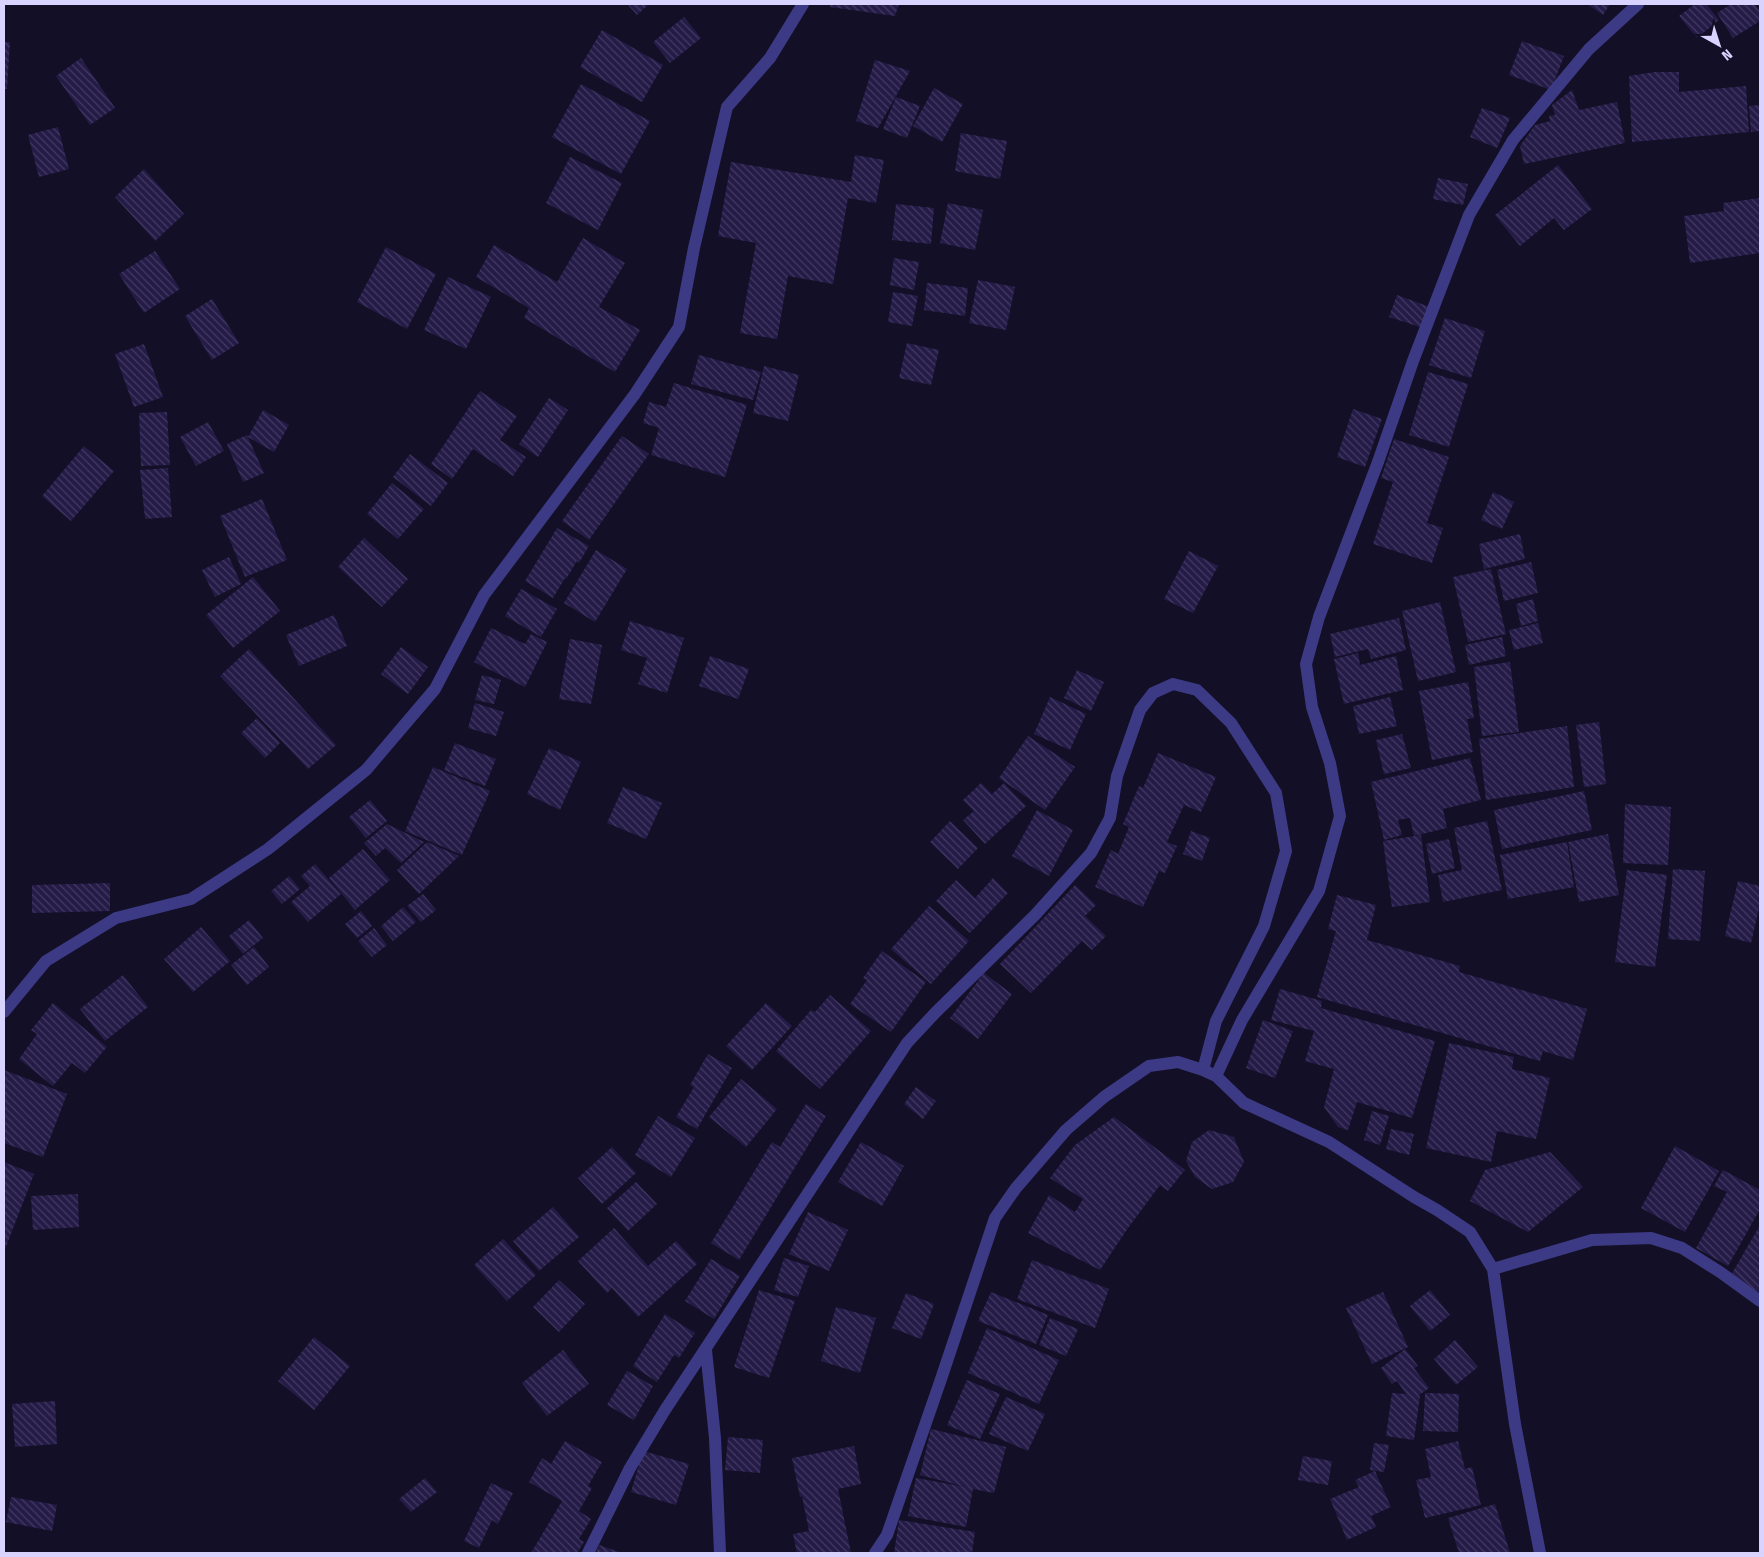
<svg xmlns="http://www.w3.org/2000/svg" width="1764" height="1557" font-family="'Fira Sans Condensed',sans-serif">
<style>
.building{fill:url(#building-back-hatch)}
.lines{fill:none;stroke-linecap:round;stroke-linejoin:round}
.minor{stroke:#3d3a85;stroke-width:12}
</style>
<defs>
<pattern id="building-back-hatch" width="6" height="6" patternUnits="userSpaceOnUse" patternTransform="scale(1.25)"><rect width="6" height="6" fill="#241b47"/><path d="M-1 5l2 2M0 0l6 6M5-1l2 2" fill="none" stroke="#433b63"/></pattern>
</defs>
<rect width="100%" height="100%" fill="#130f26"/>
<path class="building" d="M627,4H649L637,15Z
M831,4H899L895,16L830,7Z
M1587,4H1610L1603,15Z
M1695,4H1706L1719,20L1697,38L1679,16Z
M1731,4H1755L1760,12V21L1733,38L1717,13Z
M684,17L701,38L670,63L653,42Z
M602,30L663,65L642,102L580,67Z
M1522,41L1564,56L1551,90L1509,75Z
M4,42H10L7,89H4Z
M81,58L115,108L90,125L56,76Z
M875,60L910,71L878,128L856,121Z
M1655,72H1679V92L1746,86L1749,132L1632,142L1629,76Z
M581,84L650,121L621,174L552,137Z
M934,88L963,104L942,142L913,126Z
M1572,90L1579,110L1617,102L1625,143L1524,164L1520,146L1535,125L1550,121L1549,116L1555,115L1552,105Z
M896,97L920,106L907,138L883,129Z
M1760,105V131L1751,132L1749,106Z
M1482,108L1510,118L1497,148L1470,137Z
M58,127L69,169L39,177L28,135Z
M961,133L1007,141L1000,179L955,171Z
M855,155L884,160L876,203L848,198L833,284L788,276L777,339L740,333L756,243L718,236L731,162L851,182Z
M570,157L622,183L598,230L546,203Z
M1558,165L1592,209L1564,230L1554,218L1520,246L1495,215Z
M144,169L184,214L155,241L115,197Z
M1438,178L1468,184L1463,205L1433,199Z
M1760,198V253L1690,263L1684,216L1724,211L1723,203Z
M948,203L983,210L975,250L940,243Z
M896,204L934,208L931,244L892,240Z
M583,238L625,263L599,307L640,330L615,372L524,318L529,308L476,277L494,245L557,282Z
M386,247L436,274L407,329L357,302Z
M155,251L180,289L144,313L119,274Z
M894,258L919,262L914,290L890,285Z
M448,277L491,297L466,349L424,330Z
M978,280L1015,287L1006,330L969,323Z
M927,283L968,288L965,316L924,310Z
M893,292L918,296L912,326L888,322Z
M1397,295L1430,307L1423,328L1389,317Z
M212,299L239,343L212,360L185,316Z
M1445,318L1485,331L1471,378L1429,365Z
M907,343L939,350L931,385L899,378Z
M144,344L163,397L134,407L115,354Z
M699,355L761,372L753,400L691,384Z
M764,366L799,375L788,421L753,413Z
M1428,372L1468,384L1449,447L1409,435Z
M674,383L747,405L725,477L651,455L659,428L643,423L649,402L666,407Z
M480,391L517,416L500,440L526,457L513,476L473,449L452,479L431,464Z
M549,398L568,410L538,457L519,444Z
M1353,409L1382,419L1365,467L1337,457Z
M263,410L289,425L274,452L248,437Z
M167,412L170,465L141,466L139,413Z
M208,422L224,451L196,466L180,437Z
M247,435L264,473L243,482L227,444Z
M622,436L649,454L589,540L562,521Z
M1394,439L1449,457L1427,523L1443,528L1432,563L1373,544L1393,482L1381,478Z
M84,446L114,471L71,521L42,496Z
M410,454L448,483L431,506L393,477Z
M168,468L172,517L145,519L140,470Z
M392,483L424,509L398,539L367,514Z
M1493,492L1514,502L1502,529L1481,520Z
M262,499L287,560L245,577L220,516Z
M557,528L589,546L579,563L577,561L566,579L565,578L553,598L525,581Z
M1520,534L1525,559L1484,569L1479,544Z
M364,538L408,579L382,607L338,567Z
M596,550L627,569L595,622L564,603Z
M1189,551L1218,566L1193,613L1164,599Z
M229,557L241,584L215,597L202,570Z
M1531,562L1538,593L1504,601L1497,570Z
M1491,569L1506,634L1468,642L1453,577Z
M253,577L280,611L233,648L206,615Z
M521,589L557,609L541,637L505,616Z
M1533,599L1538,621L1521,626L1516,604Z
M1440,602L1456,672L1418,681L1402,611Z
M334,615L347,646L299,666L286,635Z
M1399,618L1406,650L1371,659L1368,649L1335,657L1330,634Z
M630,621L684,638L667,693L638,684L647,658L621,650Z
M1538,623L1543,643L1514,650L1509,630Z
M491,628L525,644L531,634L547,642L525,687L474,662Z
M1502,637L1506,656L1469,665L1465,645Z
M570,639L602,645L591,704L559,699Z
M401,647L428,667L408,694L381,674Z
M249,649L336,745L308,769L220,676Z
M1358,653L1360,665L1396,656L1403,690L1344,704L1334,659Z
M710,656L749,669L738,699L699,686Z
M1510,662L1519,732L1482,736L1474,667Z
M1077,670L1104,682L1091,711L1064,698Z
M482,675L501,680L494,704L475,700Z
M1468,682L1474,718L1467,719L1473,752L1432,760L1419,691Z
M1050,697L1086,714L1070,750L1034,734Z
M1390,697L1397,726L1359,734L1353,706Z
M475,703L504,712L496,736L468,728Z
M257,718L280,743L265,758L241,733Z
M1599,722L1606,784L1584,787L1576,725Z
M1567,726L1574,787L1486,800L1479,739Z
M1402,734L1411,768L1384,774L1376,740Z
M1028,736L1075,767L1045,810L999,778Z
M455,743L496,759L485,786L444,770Z
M549,748L581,762L560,810L527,794Z
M1158,753L1216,777L1201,812L1184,805L1167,842L1177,846L1165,873L1159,871L1143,907L1095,887L1111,850L1118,854L1129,827L1123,824L1139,786L1143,788Z
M1470,758L1481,800L1443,809L1447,828L1414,836L1410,818L1398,820L1402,835L1384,840L1371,782Z
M433,767L490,791L462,855L405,831Z
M981,783L992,794L1004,783L1026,806L985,844L963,820L974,811L963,800Z
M623,787L662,803L646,839L607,823Z
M1584,791L1592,830L1502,849L1494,810Z
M370,800L387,821L366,838L349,817Z
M1625,804L1671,807L1668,865L1623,863Z
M1037,810L1073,830L1049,876L1012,856Z
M950,821L978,848L958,869L930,842Z
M1487,821L1502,890L1443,902L1438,875L1462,870L1454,828Z
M387,824L424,842L401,863L385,848L376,856L364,843Z
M1191,831L1210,838L1202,861L1183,854Z
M1608,834L1619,895L1579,902L1568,842Z
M1421,835L1430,902L1392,907L1383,841Z
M1449,839L1455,868L1432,874L1426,844Z
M427,842L459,856L419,894L397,870Z
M1567,842L1574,887L1508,899L1500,855Z
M363,849L390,880L355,910L329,878Z
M315,864L341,894L308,922L291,902L310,886L301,876Z
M1673,869L1705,871L1700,941L1668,939Z
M1627,870L1667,875L1655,967L1615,962Z
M289,876L300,889L282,904L271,891Z
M993,878L1008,893L970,933L936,901L956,880L975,898Z
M1738,881L1760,886V904L1751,943L1725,936Z
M110,883V911L32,913V885Z
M1075,885L1096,905L1085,916L1106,936L1092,950L1082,941L1031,993L1000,964Z
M423,894L436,910L421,922L407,906Z
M1337,895L1376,905L1367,940L1460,966L1459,972L1587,1009L1573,1060L1543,1051L1540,1061L1317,997L1336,931L1328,929Z
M929,906L969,941L931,984L891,949Z
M403,907L416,922L393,941L381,926Z
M361,911L372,926L357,938L345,924Z
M249,920L263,938L243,954L229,936Z
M201,927L230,961L193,992L164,959Z
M374,928L387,945L372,957L358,941Z
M254,947L269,967L247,985L231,965Z
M882,951L926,982L891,1032L850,1004L867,980L863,978Z
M984,973L1012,994L978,1039L950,1018Z
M123,975L148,1007L105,1041L80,1009Z
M1280,989L1322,1001L1321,1008L1435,1041L1412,1118L1357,1102L1348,1130L1338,1127L1324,1107L1334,1069L1305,1061L1314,1031L1271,1020Z
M830,995L871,1031L820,1089L776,1051L811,1010L815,1012Z
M53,1003L107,1047L85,1073L72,1063L53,1086L19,1059L37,1034L31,1030Z
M766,1003L792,1026L752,1070L726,1046Z
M1263,1020L1293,1031L1275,1078L1246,1068Z
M1449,1043L1514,1057L1512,1069L1550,1078L1536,1139L1497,1131L1491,1162L1426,1148Z
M708,1054L732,1068L697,1129L676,1117L694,1087L690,1085Z
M4,1070L67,1094L43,1157L4,1143Z
M741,1079L777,1109L746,1147L709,1117Z
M916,1087L936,1101L923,1119L904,1104Z
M806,1104L826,1116L739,1260L711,1243L772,1142L780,1147Z
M1372,1111L1389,1116L1380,1145L1364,1140Z
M658,1116L695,1138L671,1177L635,1155Z
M1114,1117L1185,1170L1168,1191L1160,1185L1128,1228L1100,1270L1028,1233L1049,1195L1075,1212L1083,1199L1050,1178L1075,1145Z
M1391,1129L1414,1134L1409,1155L1386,1149Z
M1209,1130L1234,1137L1244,1162L1233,1182L1212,1189L1195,1177L1186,1161L1192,1142Z
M861,1142L904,1166L882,1206L838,1182Z
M1675,1146L1719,1171L1685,1232L1641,1208Z
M612,1147L636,1173L602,1204L578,1178Z
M1550,1152L1583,1187L1528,1232L1470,1201L1485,1170Z
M4,1162L34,1174L4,1252Z
M1723,1170L1760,1190V1209L1728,1266L1696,1248L1727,1192L1714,1186Z
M636,1182L657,1204L628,1231L607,1208Z
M78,1194L79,1227L33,1230L31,1196Z
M553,1207L579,1237L539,1271L513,1241Z
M808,1212L848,1230L829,1271L789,1254Z
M1760,1225V1293L1731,1275Z
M614,1228L648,1266L676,1241L697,1264L638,1317L612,1288L607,1293L578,1261Z
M503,1239L536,1275L507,1301L474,1265Z
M784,1258L809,1266L798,1297L774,1290Z
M711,1259L740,1276L714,1319L685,1301Z
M1032,1260L1109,1289L1095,1328L1017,1299Z
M559,1280L585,1304L559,1332L533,1307Z
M759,1290L795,1301L769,1378L734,1367Z
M1430,1290L1450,1315L1430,1331L1410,1306Z
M991,1292L1048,1315L1036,1344L978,1321Z
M1383,1292L1408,1347L1372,1364L1346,1308Z
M906,1293L934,1304L921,1339L892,1328Z
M836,1307L876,1318L860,1373L821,1361Z
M665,1314L695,1333L679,1358L674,1355L657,1382L633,1366Z
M1050,1318L1078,1329L1066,1356L1039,1345Z
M987,1328L1059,1360L1039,1404L968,1373Z
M314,1337L350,1366L314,1410L278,1381Z
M1455,1340L1478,1367L1456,1385L1434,1359Z
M1405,1349L1418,1366L1414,1368L1429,1388L1418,1396H1420L1414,1440L1386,1436L1392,1393L1406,1394L1397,1381L1392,1384L1381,1368Z
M563,1350L589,1384L547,1416L522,1383Z
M627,1371L653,1386L634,1420L607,1405Z
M967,1380L1000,1394L980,1439L947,1425Z
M1425,1393L1459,1394L1458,1432L1423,1431Z
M1006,1397L1045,1414L1028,1451L989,1434Z
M55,1401L57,1444L15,1447L12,1404Z
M931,1429L1006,1447L994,1493L973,1489L966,1527L908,1516L916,1478L966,1487L920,1475Z
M728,1437L763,1440L760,1473L725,1470Z
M565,1441L602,1462L588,1486L592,1488L579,1511L591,1519L579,1539L584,1542L577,1553H531L562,1501L529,1482L542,1458L551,1464Z
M1458,1441L1465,1469L1472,1467L1481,1505L1425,1518L1416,1480L1431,1477L1425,1449Z
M1374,1443L1389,1445L1384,1472L1370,1470Z
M854,1446L861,1484L838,1489L851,1553H797L793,1534L809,1531L802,1496L800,1497L792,1458Z
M643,1451L689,1464L676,1505L631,1492Z
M1303,1456L1332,1461L1328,1485L1298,1480Z
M1375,1471L1391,1507L1371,1516L1376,1527L1347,1540L1330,1499L1359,1487L1355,1480Z
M425,1478L437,1492L411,1512L399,1499Z
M491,1483L513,1493L498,1524L492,1520L479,1548L464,1541Z
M11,1497L57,1505L52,1531L6,1522Z
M1495,1504L1510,1553H1459L1448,1518Z
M899,1520L975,1532L972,1553H894Z
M599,1545L622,1553H596Z"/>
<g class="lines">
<path class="minor" d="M4,1012L46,961L116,918L191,899L268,849L366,770L435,689L484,595L635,394L679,327L694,248L727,107L770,58L803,4
M1216,1076L1242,1020L1319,891L1340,816L1330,763L1312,707L1306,664L1319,617L1378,462L1413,361L1469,215L1513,140L1589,49L1638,4
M1493,1269L1592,1240L1651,1238L1682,1248L1720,1272L1760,1301
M706,1350L715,1438L720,1553
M588,1553L630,1468L665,1410L907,1043L936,1012L1035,915L1091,853L1110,818L1117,776L1140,710L1153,693L1173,684L1197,690L1231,723L1276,793L1286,851L1264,926L1216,1021L1203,1070
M875,1553L887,1535L940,1382L995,1218L1016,1188L1066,1130L1104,1097L1149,1066L1178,1062L1203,1070L1216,1076L1244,1103L1329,1142L1414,1197L1437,1210L1470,1232L1493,1269L1515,1424L1540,1553"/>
</g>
<rect width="1764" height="1557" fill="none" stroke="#d9d4ff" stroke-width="10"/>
<g transform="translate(1719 45) rotate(141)" stroke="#130f26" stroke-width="4" paint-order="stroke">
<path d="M0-4L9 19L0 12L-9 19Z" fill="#d9d4ff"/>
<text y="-8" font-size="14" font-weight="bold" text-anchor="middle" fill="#d9d4ff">N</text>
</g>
</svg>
